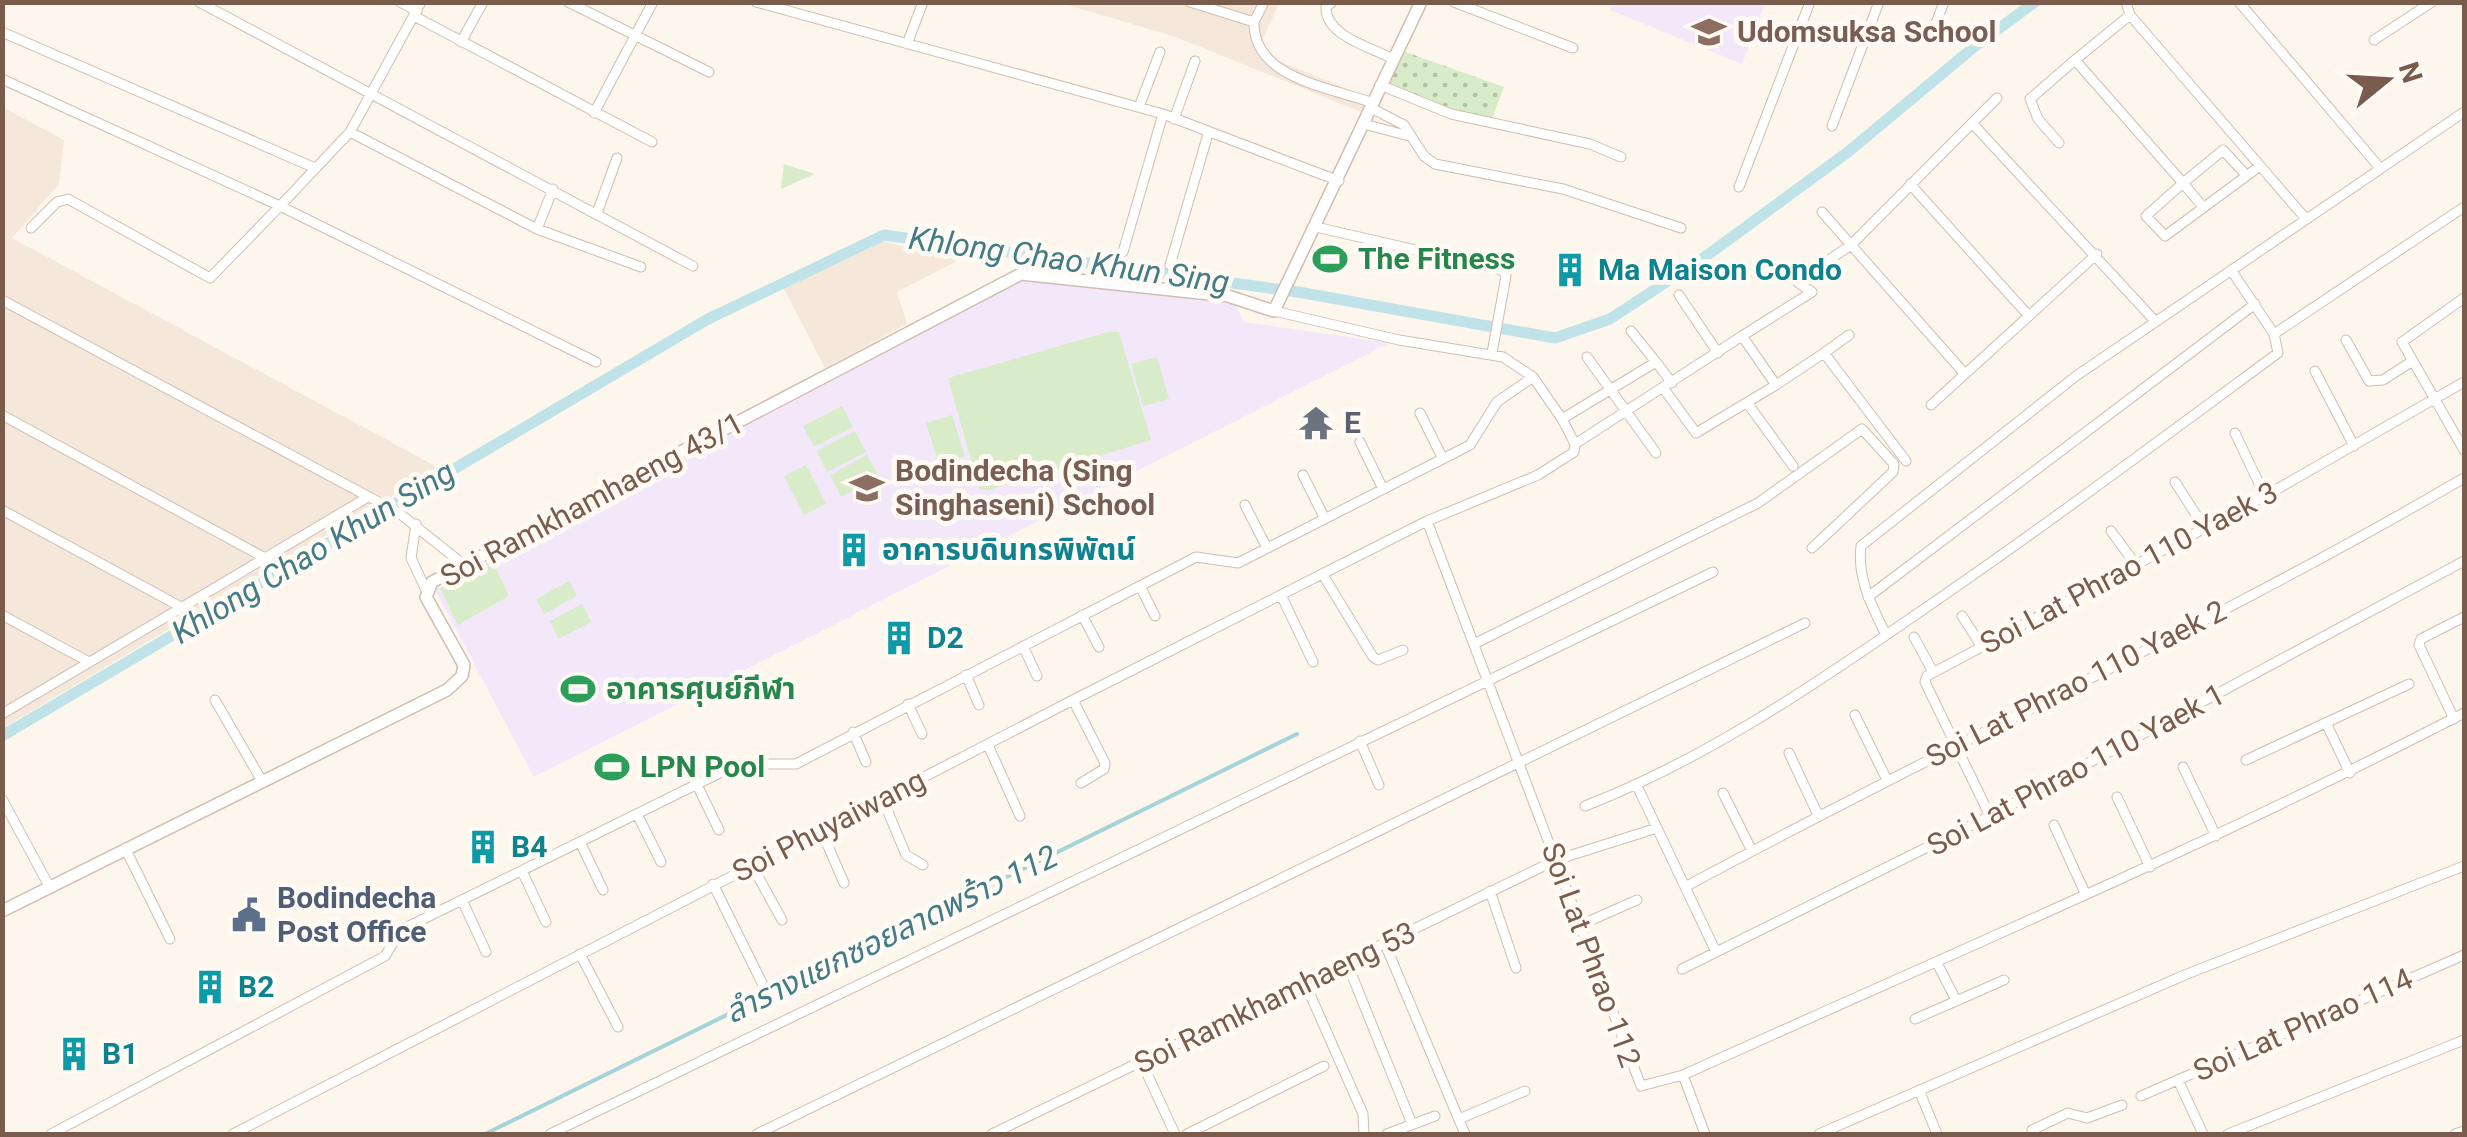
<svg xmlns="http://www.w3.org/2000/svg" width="2467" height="1137" font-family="Roboto,'Noto Sans Thai',sans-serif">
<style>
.residential{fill:#f5e8da}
.education{fill:#f3e8fa}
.park{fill:url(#park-dots)}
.garden{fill:#d8ecc9}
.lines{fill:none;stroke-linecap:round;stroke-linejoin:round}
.stream{stroke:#a5d3da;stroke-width:4}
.canal{stroke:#bfe3e8;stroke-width:11}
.minor-casing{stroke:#d1beb0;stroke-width:11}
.tertiary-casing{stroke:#d1beb0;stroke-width:14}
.minor{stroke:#fff;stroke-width:9}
.tertiary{stroke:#fff;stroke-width:11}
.labels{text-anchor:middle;stroke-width:10;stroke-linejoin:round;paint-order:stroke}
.education-label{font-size:30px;font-weight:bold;fill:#785e54;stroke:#fffaf3;text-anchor:start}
.leisure-label{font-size:30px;font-weight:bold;fill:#27864d;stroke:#fffaf3;text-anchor:start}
.culture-label{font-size:30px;font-weight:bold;fill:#0d838f;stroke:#fffaf3;text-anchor:start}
.worship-label{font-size:30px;font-weight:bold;fill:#5b616d;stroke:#fffaf3;text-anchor:start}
.street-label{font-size:30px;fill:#7a5c4d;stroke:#fffaf3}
.service-label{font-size:30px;font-weight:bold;fill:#4e5e75;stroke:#fffaf3;text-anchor:start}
.water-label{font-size:32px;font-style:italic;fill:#437c86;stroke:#fffaf3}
</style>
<defs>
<pattern id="park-dots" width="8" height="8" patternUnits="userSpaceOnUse" patternTransform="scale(2.5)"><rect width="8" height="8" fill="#d8ecc9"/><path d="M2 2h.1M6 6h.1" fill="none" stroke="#b4c2a5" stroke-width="1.8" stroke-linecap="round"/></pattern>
</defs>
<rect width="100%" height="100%" fill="#fdf6ec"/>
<path class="residential" d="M1061,3H1279L1257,52L1370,98L1361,112L1176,37Z
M2,107L64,140L59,184L12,238L439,468L3,728Z
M882,241L959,260L897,292L907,324L825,368L783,287Z"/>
<path class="education" d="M1613,3V2L1765,3L1742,64L1610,10Z
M1025,279L1235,304L1244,322L1389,343L534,777L435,590Z"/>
<path class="park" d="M1400,50L1504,87L1489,126L1380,85Z"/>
<path class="garden" d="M784,164L815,174L781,189Z
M1108,332H1119L1151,440L989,490L979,489L948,378Z
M1157,357L1169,399L1143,406L1131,364Z
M842,406L853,427L814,447L803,426Z
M952,415L965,456L939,464L926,423Z
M855,431L866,452L827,472L816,451Z
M867,455L879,477L841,497L830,475Z
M806,465L826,504L804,515L784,476Z
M492,560L509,596L458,625L440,588Z
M569,581L577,596L544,614L536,599Z
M582,604L591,622L558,639L550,621Z"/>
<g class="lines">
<path class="stream" d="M485,1134L1297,734"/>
<path class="canal" d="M2,736L708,319L884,235L1298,292L1555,338L1610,319L1709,254L1848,152L1974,47L2035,2"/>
<g class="minor-casing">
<path id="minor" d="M199,2L693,266
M400,2L417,11
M568,2L709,72
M756,2L1163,114L1339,181
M1190,2L1254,22C1253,79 1330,87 1373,103
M1332,2L1326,7C1325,36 1371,47 1393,59
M1454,2L1573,48
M2126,2L2130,15L2306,219
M2239,2L2380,168
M414,16L652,142
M1254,22L1264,2
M1933,31L1944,2
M2,32L315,168
M2374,40L2432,2
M461,42L483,2
M907,44L923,2
M2075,60L2130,15
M2,79L280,206L350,132L421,2
M1380,85L1451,114L1590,144L1621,157
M1139,107L1160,52
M1371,108L1404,125L1424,156L1435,164L1563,189L1681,228
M594,113L653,2
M1174,119L1195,61
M1972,123L2155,321
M1364,124L1409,136
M1832,126L1879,2
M350,132L537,229L641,267
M2059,143L2038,119L2030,99L2075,60L2183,183L2146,216L2165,236L2260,166
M1910,184L2028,315
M1739,187L1810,2
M2203,207L2183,183L2223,150L2246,175
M1822,212L1964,373
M597,213L617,158
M1316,227L1502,270L1506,276L1492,353
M31,228L57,202L68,199L210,278L280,206L596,362
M537,229L553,189
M1123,252L1163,114
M1170,265L1208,134
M1814,270L1851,245L1997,98
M1679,295L1718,353
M2464,298L2402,342L2464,450
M2,300L399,513L464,565
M1631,331L1656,362
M2274,334L2464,207
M1742,336L1812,292L1774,266L1754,272
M2346,340L2369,381L2383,380L2411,362
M1824,353L1849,335
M1587,357L1656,453
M2315,371L2354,446
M1664,389L1696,433L1776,385
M1748,404L1793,466
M1931,405L2097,254
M1420,413L1443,459
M2,415L265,558
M1562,419L1656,362L1672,383
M2235,433L2265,496
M1360,442L1383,489
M1575,444L1742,336L1776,385L1824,353L1906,461
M1303,475L1325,519
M2175,482L2204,527
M1245,505L1267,548
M2,510L183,608
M1427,521L1641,1086L1683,1075C1944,957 2209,845 2464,713
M416,524L411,558L426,590
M2111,531L2136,565
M1323,575L1373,657L1378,660L1403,650
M1140,586L1155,616
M1281,595L1313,662
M1868,597L2255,304
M2,615L89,662
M1082,615L1099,647
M1962,616L1982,647
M1886,635C1872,606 1857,579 1861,546L2076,376L2464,112
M1914,637L1933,672
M1476,643L1758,503L1862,429L1894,464L1893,472L1812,548
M1023,646L1037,676
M966,675L979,705
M215,700L262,781
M1073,700L1105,763L1104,769L1081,783
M908,704L922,734
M2,714L368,497
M1855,715L1886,778
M2454,719L2419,645L2421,639L2464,617
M2326,723L2350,773
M853,732L866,762
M1360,741L1379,785
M988,745L1020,816
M1789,753L1818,815
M2246,760L2409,684
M2183,767L2216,836
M697,785L719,830
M1637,786L1716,952
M1723,793L1752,851
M2117,797L2150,867
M2,799L49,886
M883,800L906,855L923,865
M1585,806C1701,761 1807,690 1908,620C2034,534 2156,443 2278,353L2274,334L2231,270
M637,814L661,862
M1990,816L1925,682L1927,676L2265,496L2464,382
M2054,825L2085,893
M821,830L844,883
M580,842L603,890
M125,848L170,939
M751,864L782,920
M522,871L546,922
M713,884L763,985
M1685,887C1943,747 2211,626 2464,478
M1490,891L1516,968
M462,900L486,952
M1578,926L1637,900
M1385,944L1465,1134
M580,954L618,1027
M1347,963L1412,1124
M1937,963L1956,1000
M1682,969L1990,816L2464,561
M1305,983L1363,1114L1364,1134
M1915,1019L2004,980
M1142,1063L1175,1134
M1683,1075L1705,1134
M2178,1080L2203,1134
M1919,1090L1937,1134
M2141,1096L2464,955
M1459,1119L1525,1091
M2032,1130L2068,1113L2087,1118L2122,1105
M51,1134L385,956L401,930L738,764H796L1196,557L1238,563L1470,445L1497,402L1533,377
M233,1134L1073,700L1427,521L1538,475L1574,452L1575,444L1562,419L1533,377L1503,357L1399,340L1274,311
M550,1134L1713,572
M757,1134L1805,623
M992,1134L1556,860L1657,828
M1187,1134L1324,1066
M1387,1134L1435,1116
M1819,1134L2187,974L2464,866
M2228,1134L2464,1040
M2455,1134L2464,1131"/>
</g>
<g class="tertiary-casing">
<path id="tertiary" d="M2,911L447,690L462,676L464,665L426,597L432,582L1021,274L1228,296L1274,311L1421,2"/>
</g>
<use href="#minor" class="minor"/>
<use href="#tertiary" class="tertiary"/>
</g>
<defs>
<g id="school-bare" transform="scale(2.7)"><path d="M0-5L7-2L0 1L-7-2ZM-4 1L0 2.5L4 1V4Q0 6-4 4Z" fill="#8d6e63" stroke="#fffaf3" stroke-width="2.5" paint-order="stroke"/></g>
<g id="stadium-bare" transform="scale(2.7)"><path d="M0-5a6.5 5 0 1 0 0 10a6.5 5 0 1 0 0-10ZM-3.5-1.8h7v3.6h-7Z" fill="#2e9e5b" stroke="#fffaf3" stroke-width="2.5" paint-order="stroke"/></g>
<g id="building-bare" transform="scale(2.7)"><path d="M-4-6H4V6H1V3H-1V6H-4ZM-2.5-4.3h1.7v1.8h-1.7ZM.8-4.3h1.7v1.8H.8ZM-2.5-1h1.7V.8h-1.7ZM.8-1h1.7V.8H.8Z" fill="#0f9aa8" stroke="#fffaf3" stroke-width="2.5" paint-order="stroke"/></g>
<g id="temple-bare" transform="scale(2.7)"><path d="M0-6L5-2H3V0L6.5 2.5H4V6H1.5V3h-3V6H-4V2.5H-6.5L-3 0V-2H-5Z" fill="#6b7280" stroke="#fffaf3" stroke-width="2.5" paint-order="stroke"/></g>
<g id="civic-bare" transform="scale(2.7)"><path d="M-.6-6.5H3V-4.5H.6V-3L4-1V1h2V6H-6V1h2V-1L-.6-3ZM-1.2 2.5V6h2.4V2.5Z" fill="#5c6f8a" stroke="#fffaf3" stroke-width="2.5" paint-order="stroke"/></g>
</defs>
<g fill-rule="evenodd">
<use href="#school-bare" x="1709" y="32"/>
<use href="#stadium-bare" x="1330" y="259"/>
<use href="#building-bare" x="1570" y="270"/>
<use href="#temple-bare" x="1316" y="423"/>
<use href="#school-bare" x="867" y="488"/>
<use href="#building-bare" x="854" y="550"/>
<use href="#building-bare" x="899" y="638"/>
<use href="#stadium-bare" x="578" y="689"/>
<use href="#stadium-bare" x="612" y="767"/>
<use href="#building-bare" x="483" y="847"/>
<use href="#civic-bare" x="249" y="915"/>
<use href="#building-bare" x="210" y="987"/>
<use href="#building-bare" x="74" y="1054"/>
</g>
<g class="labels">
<g class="education-label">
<text x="1737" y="42">Udomsuksa School</text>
<text x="895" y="481">Bodindecha (Sing<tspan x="895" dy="34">Singhaseni) School</tspan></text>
</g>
<g class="leisure-label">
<text x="1358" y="269">The Fitness</text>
<text x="606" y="699">อาคารศุนย์กีฬา</text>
<text x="640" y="777">LPN Pool</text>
</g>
<g class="culture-label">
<text x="1598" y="280">Ma Maison Condo</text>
<text x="882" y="560">อาคารบดินทรพิพัตน์</text>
<text x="927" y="648">D2</text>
<text x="511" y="857">B4</text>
<text x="238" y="997">B2</text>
<text x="102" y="1064">B1</text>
</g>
<g class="worship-label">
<text x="1344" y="433">E</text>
</g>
<g class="street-label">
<text transform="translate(592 500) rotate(-28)" y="10">Soi Ramkhamhaeng 43/1</text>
<text transform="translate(2129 568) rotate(-28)" y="10">Soi Lat Phrao 110 Yaek 3</text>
<text transform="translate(2076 684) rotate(-27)" y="10">Soi Lat Phrao 110 Yaek 2</text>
<text transform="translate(2076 770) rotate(-28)" y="10">Soi Lat Phrao 110 Yaek 1</text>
<text transform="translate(829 826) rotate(-27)" y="10">Soi Phuyaiwang</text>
<text transform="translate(1591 955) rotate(70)" y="10">Soi Lat Phrao 112</text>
<text transform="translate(1275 998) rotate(-26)" y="10">Soi Ramkhamhaeng 53</text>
<text transform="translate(2303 1025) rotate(-24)" y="10">Soi Lat Phrao 114</text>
</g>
<g class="service-label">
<text x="277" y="908">Bodindecha<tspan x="277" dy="34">Post Office</tspan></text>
</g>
<g class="water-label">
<text transform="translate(1069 260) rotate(8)" y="11">Khlong Chao Khun Sing</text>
<text transform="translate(313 552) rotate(-31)" y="11">Khlong Chao Khun Sing</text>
<text transform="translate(891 934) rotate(-26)" y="11">ลำรางแยกซอยลาดพร้าว 112</text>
</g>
</g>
<rect width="2467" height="1137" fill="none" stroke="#7a5c4d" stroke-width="10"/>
<g transform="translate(2387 80) rotate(72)" stroke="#fffaf3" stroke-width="8" paint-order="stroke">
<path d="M0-8L18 38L0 25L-18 38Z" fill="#7a5c4d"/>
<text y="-15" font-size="28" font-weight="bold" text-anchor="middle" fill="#7a5c4d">N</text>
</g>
</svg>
